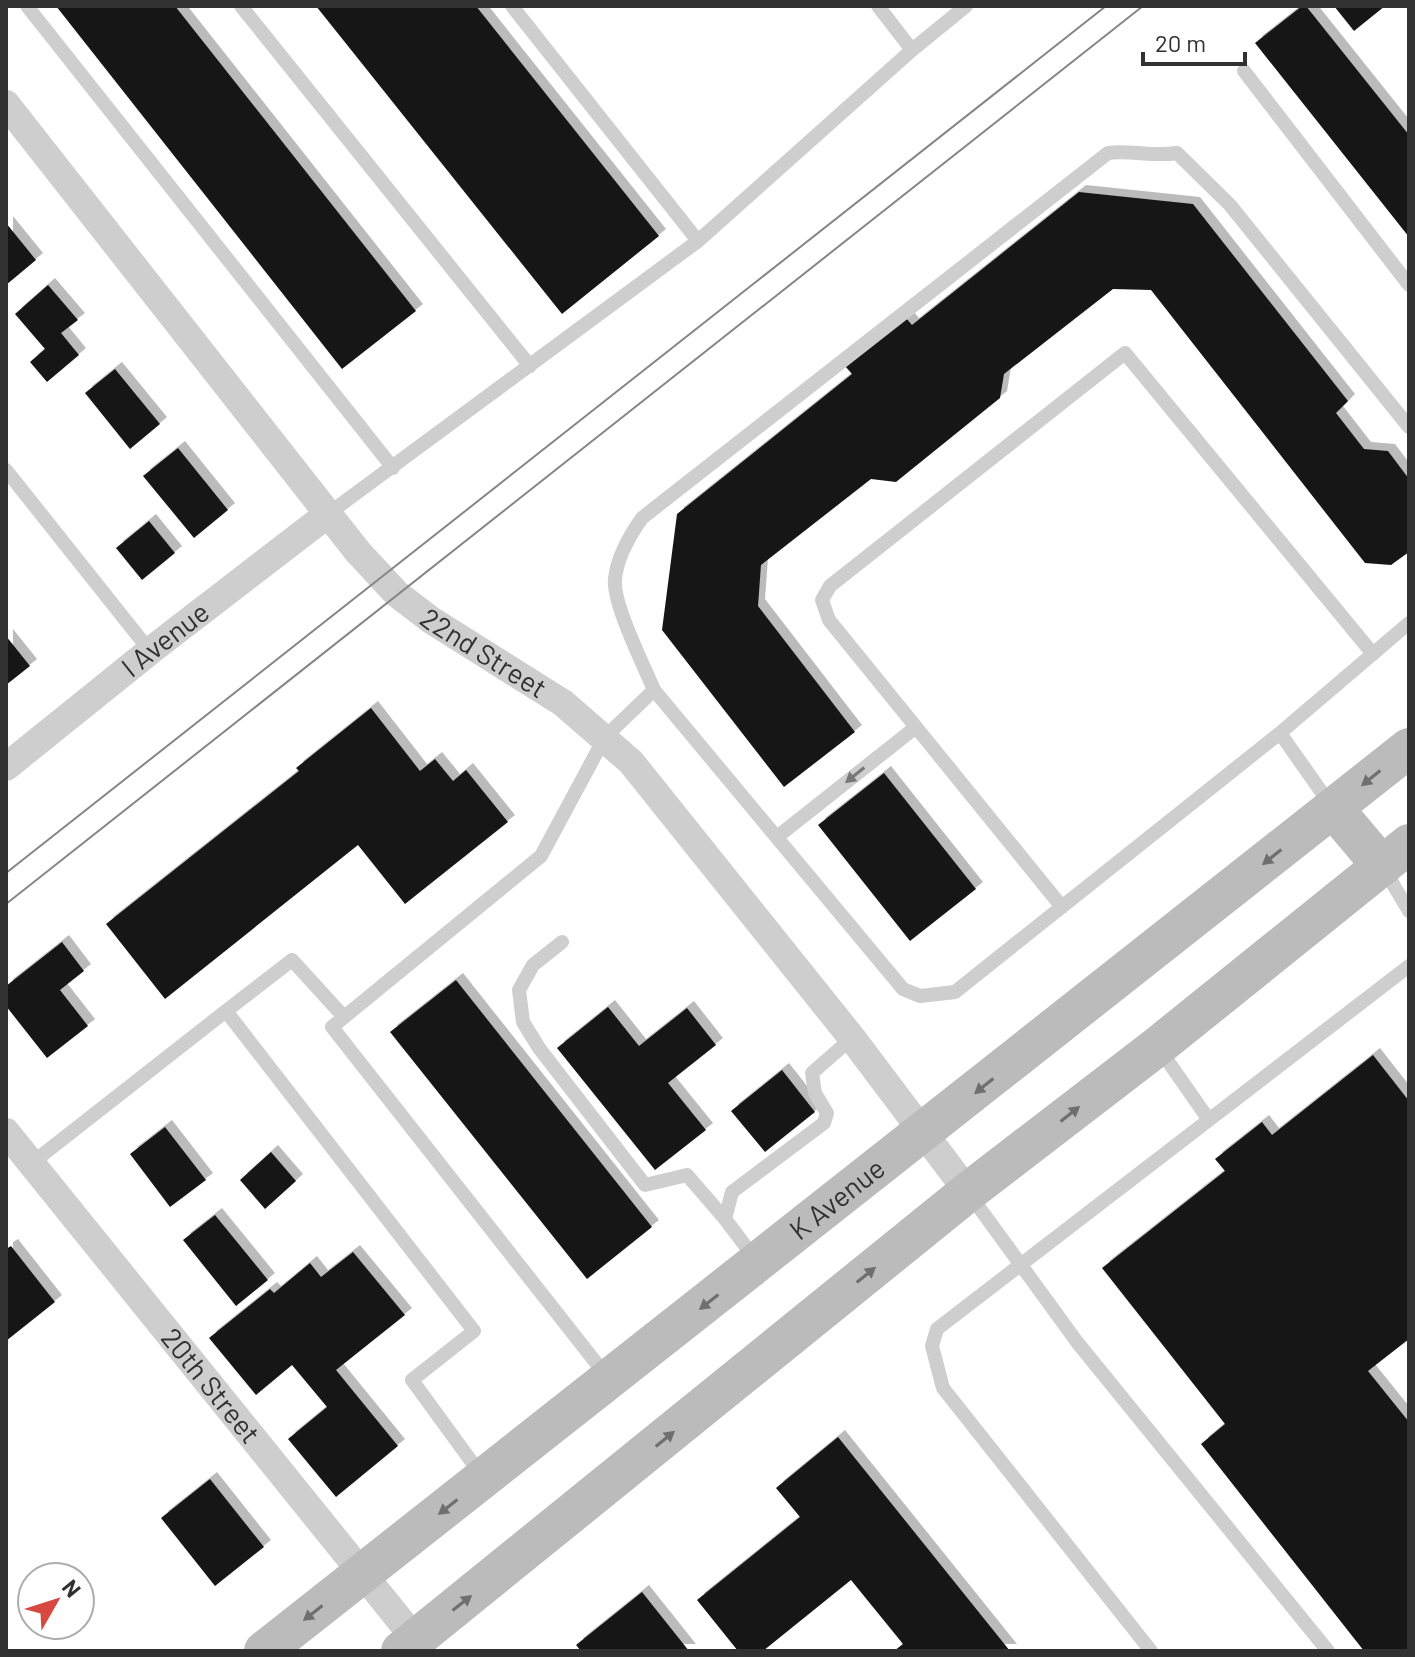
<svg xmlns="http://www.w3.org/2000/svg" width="1415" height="1657" font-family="Barlow,sans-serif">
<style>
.building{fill:#181818;filter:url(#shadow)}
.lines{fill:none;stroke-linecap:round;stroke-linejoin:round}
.lane{stroke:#cecece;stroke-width:14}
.street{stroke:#cecece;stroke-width:28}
.secondary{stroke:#bbb;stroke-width:40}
.tram{stroke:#868686;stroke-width:2}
.oneway{fill:#787878}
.oneway2{fill:#6f6f6f}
.labels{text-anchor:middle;stroke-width:8;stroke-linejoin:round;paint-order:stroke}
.street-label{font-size:28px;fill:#313131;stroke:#fff}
</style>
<defs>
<filter id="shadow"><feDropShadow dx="7" dy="-7" stdDeviation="0" flood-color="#0004"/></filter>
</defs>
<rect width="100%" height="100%" fill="#fff"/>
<path class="building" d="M56,6H175L416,311L342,369Z
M316,6H476L659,236L562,314Z
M1302,6H1306L1409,135V237L1255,43Z
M1334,6H1385L1354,31Z
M1079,192L1193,204L1348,401L1336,413L1364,449L1388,451L1409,479V552L1391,565L1365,563L1151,290L1113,289L1004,374L1000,398L896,482L871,479L761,565L758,606L855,732L784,787L662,630L677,514L852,374L845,366L906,318L912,325Z
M6,223L36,260L6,285Z
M48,285L78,320L61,333L79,355L47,382L30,362L45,349L15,314Z
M115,369L160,424L130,449L85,393Z
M178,448L228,510L194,538L143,476Z
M149,521L175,553L142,580L116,548Z
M6,636L30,666L6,685Z
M371,708L420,771L435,759L453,781L466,770L508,822L405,904L358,845L165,999L106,924L299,771L296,768Z
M884,773L976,889L910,941L818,825Z
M62,942L84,971L60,990L88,1026L47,1058L6,1006V986Z
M456,980L652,1227L587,1279L390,1032Z
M608,1007L639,1046L687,1008L716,1045L668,1083L706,1130L655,1170L557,1048Z
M1373,1055L1409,1101V1339L1368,1371L1409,1422V1651H1364L1201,1444L1225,1424L1102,1268L1225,1171L1215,1159L1262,1122L1272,1135Z
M782,1070L815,1112L765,1152L731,1111Z
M165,1127L206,1180L170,1207L130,1154Z
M271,1152L296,1181L265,1209L240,1180Z
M215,1215L268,1280L236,1306L183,1240Z
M11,1246L55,1302L6,1341V1249Z
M353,1252L405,1315L336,1370L398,1446L336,1497L288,1439L327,1407L292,1365L256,1395L209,1338L270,1289L274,1293L310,1263L321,1277Z
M838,1437L1010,1651H894L903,1644L851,1580L763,1651H738L697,1600L800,1517L776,1488Z
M210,1479L264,1547L215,1586L161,1518Z
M642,1592L689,1651H581L576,1645Z"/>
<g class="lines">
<path class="lane" d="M27,6L393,468
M241,6L530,366
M878,6L912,50
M1244,71L1409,285
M698,241L912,50L966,6
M6,470L150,651
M328,514L698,241L512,6
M654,690L903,989L920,996L955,992L1280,733
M1332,807L1280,733L1409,623
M777,837L916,727
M1384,869L1409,911
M1062,907L829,620L822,600L830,586L1125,353L1373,654
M562,942L533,965L519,990L523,1022L539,1048L645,1185L687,1175L725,1219
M344,1017L292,960L226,1011L474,1331L412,1380L482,1476
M1158,1047L1209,1120
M32,1163L226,1011
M970,1195L1077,1342L1328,1651
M756,1260L725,1219L732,1192L824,1123L827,1113L815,1093L812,1073L852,1038
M608,1378L332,1027L541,856L605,737L654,690C644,666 612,602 615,579C617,558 630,535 642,518L1108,153C1132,150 1153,157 1177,153L1230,205L1409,427
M1151,1651L943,1388L932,1346L937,1329L1409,966"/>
<g class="street">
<path id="s1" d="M6,104L358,552L397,594L431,620L563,703L631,762L852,1038L968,1192"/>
<path id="s2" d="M6,767L150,651L328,514"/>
<path id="s3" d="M6,1132L416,1640"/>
</g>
<g class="secondary">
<path d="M1333,808L1382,866"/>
<path id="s4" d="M264,1651L1409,748"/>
<path d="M401,1651L968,1192L1158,1046L1409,844"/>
</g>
<path class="tram" d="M6,873L1106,6
M6,904L1143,6"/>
</g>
<defs><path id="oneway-solid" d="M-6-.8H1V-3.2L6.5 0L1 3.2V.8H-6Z" transform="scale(2)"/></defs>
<use class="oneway" href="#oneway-solid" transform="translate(855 775) rotate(141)"/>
<g class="oneway2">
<use href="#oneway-solid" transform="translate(1371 778) rotate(141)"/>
<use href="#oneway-solid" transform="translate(1272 857) rotate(141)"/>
<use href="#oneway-solid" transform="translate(984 1086) rotate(141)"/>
<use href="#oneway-solid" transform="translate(1070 1114) rotate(-38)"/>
<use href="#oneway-solid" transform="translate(866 1275) rotate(-39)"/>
<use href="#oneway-solid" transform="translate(709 1302) rotate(142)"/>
<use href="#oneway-solid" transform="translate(665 1439) rotate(-39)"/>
<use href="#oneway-solid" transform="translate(448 1507) rotate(142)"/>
<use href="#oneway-solid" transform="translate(462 1603) rotate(-38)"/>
<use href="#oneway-solid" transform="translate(313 1613) rotate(142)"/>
</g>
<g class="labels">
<g class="street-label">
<text dy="10" stroke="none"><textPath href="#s2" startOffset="204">I Avenue</textPath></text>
<text dy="10" stroke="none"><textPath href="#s1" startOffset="732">22nd Street</textPath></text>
<text dy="10" stroke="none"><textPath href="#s4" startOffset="730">K Avenue</textPath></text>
<text dy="10" stroke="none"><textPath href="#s3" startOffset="326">20th Street</textPath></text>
</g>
</g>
<rect width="1415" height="1657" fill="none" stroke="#313131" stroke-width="16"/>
<g transform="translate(56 1601) rotate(51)"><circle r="38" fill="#ffffff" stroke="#adadad" stroke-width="2"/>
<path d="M0-6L14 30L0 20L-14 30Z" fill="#d84842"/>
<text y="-12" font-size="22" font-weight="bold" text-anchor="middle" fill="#313131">N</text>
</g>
<path d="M1143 52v12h102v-12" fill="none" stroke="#313131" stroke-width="4"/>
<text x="1155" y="52" font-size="24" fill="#313131" stroke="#ffffff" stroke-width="6" paint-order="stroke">20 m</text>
</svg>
